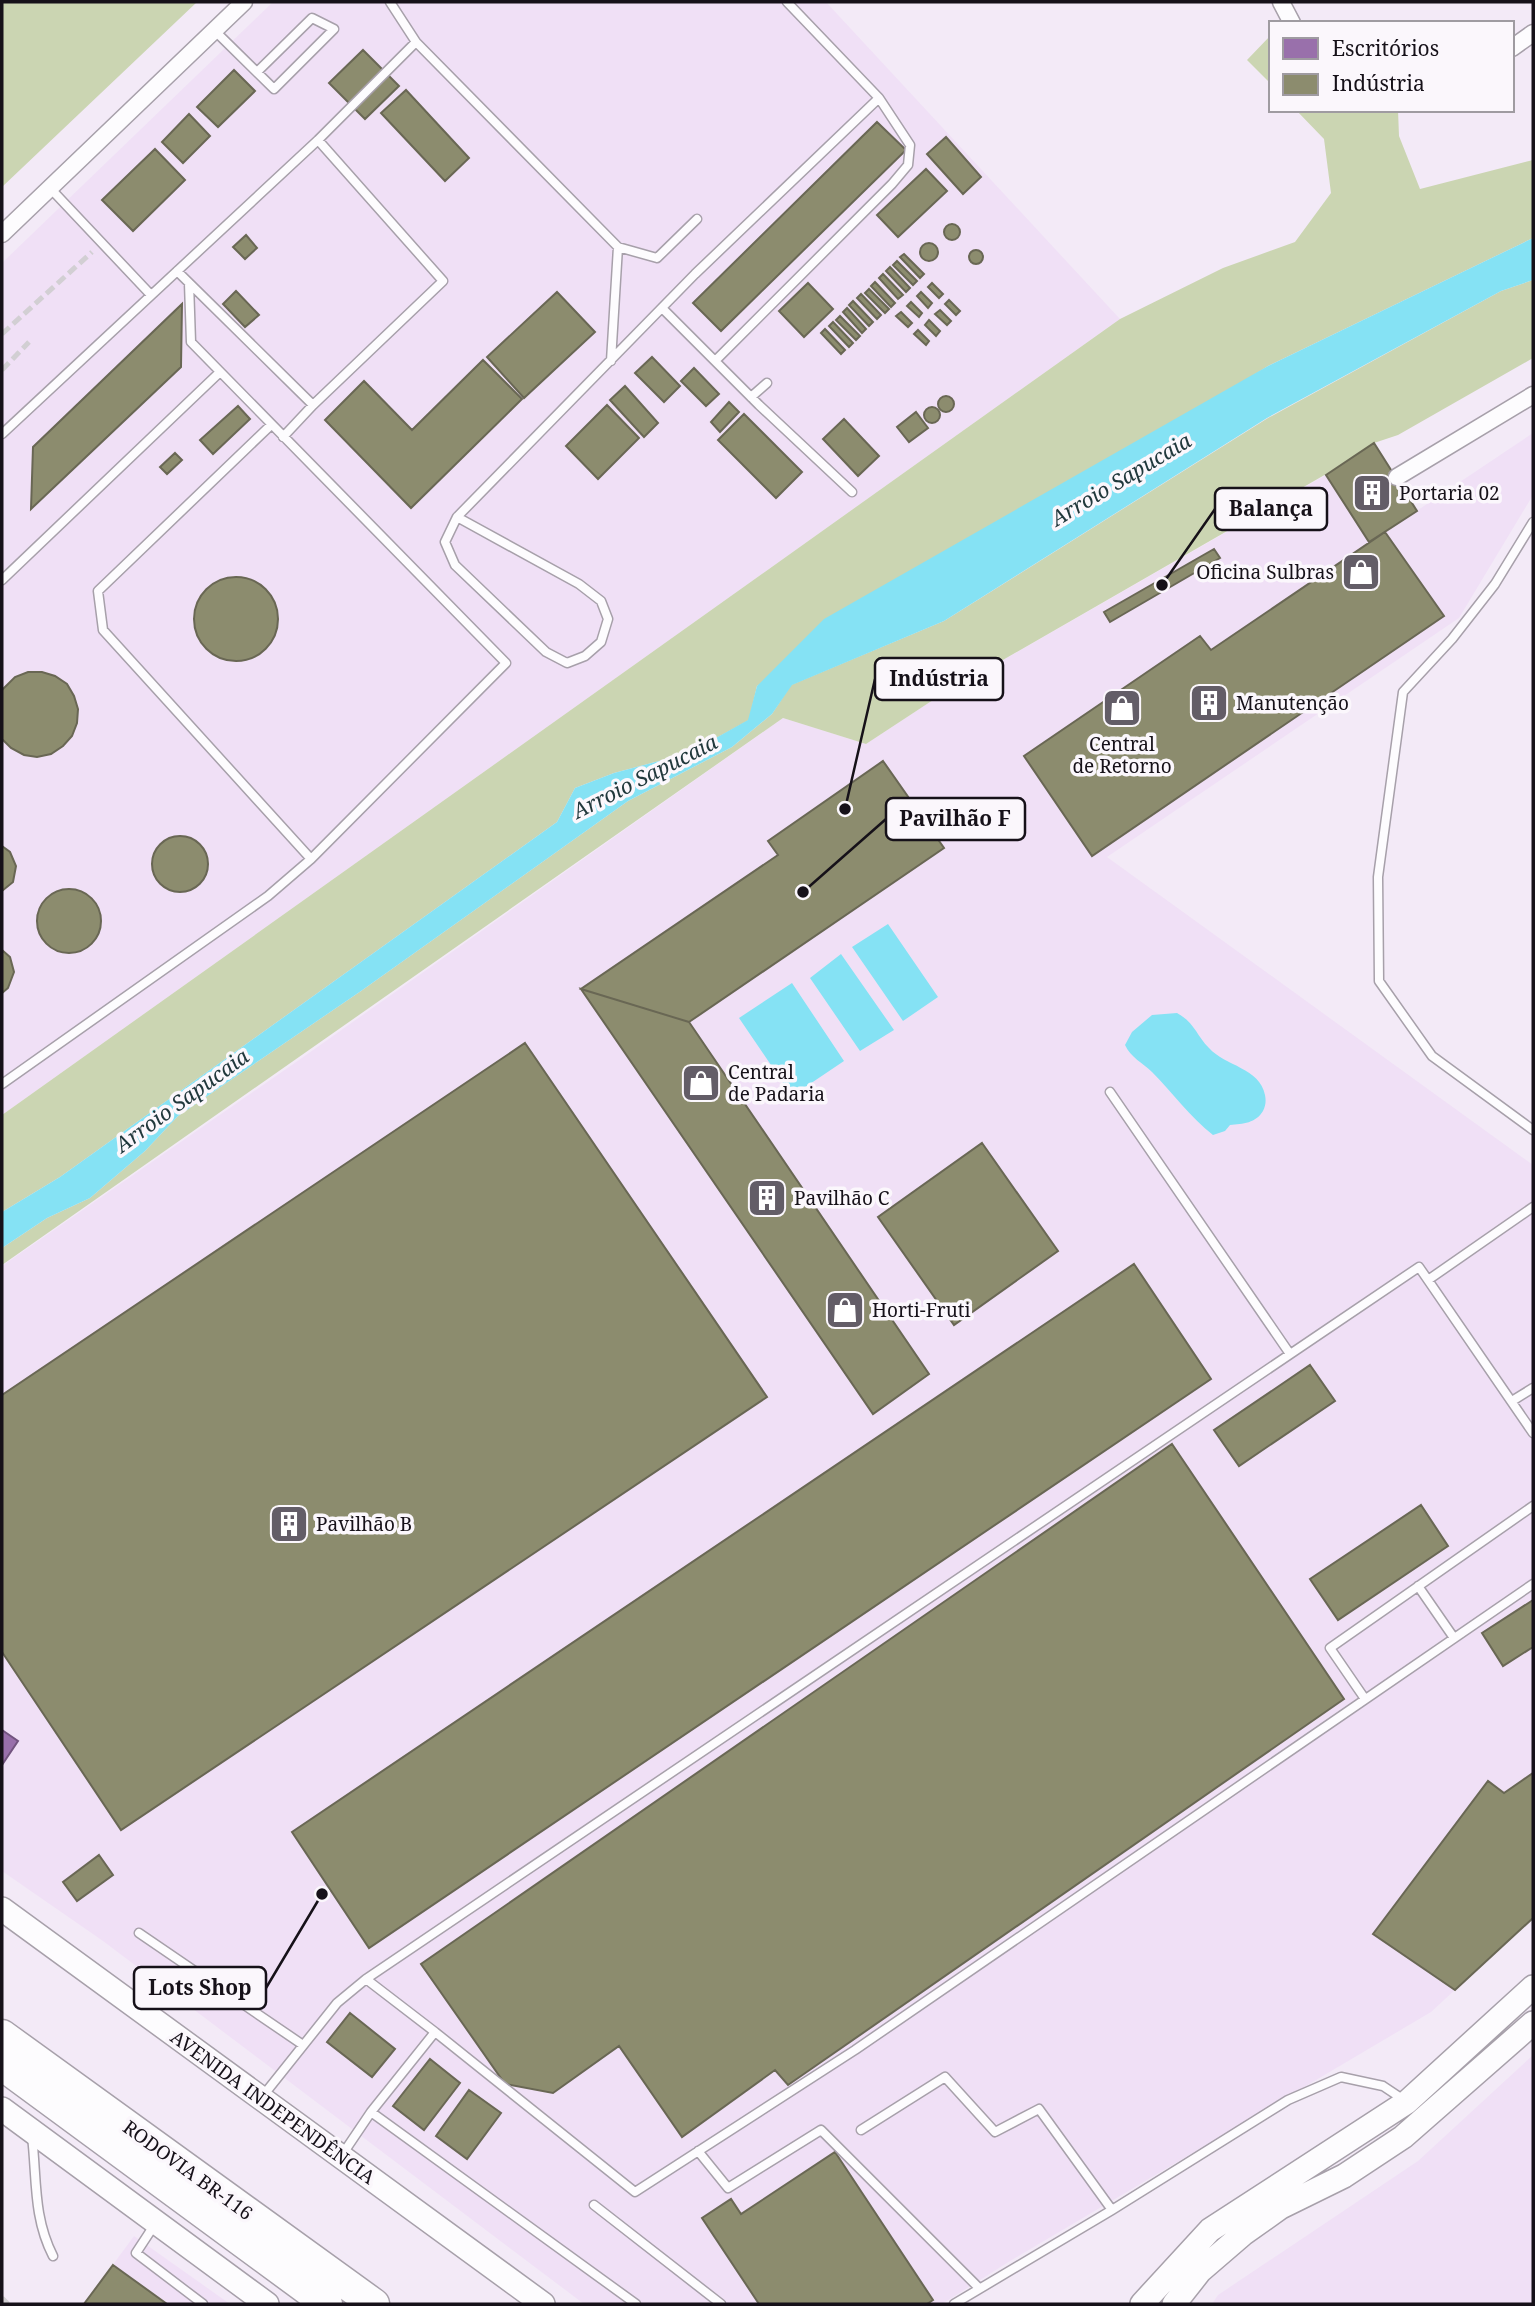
<svg xmlns="http://www.w3.org/2000/svg" width="1535" height="2306" font-family="'Noto Serif',serif">
<style>
.built{fill:#f0e0f6}
.green{fill:#cbd5b2}
.water{fill:#85e2f4}
.offices{fill:#9970ab;stroke:#72547f;stroke-width:2}
.industry{fill:#8c8c6e;stroke:#696754;stroke-width:2}
.lines{fill:none;stroke-linecap:round;stroke-linejoin:round}
.street-tunnel{stroke:#d2c9d6;stroke-width:16;stroke-dasharray:16 8;stroke-linecap:butt}
.lane-casing{stroke:#a7a0aa;stroke-width:11}
.street-casing{stroke:#a7a0aa;stroke-width:19}
.secondary-casing{stroke:#a7a0aa;stroke-width:26}
.highway-casing{stroke:#a7a0aa;stroke-width:33}
.lane{stroke:#fdfcfe;stroke-width:8}
.street{stroke:#fdfcfe;stroke-width:16}
.secondary{stroke:#fdfcfe;stroke-width:23}
.highway{stroke:#fdfcfe;stroke-width:30}
.rail{stroke:#d2cfd3;stroke-width:5;stroke-dasharray:10 5;stroke-linecap:butt}
.labels{text-anchor:middle;stroke-width:7;stroke-linejoin:round;paint-order:stroke}
.poi-label{font-size:19px;fill:#161119;stroke:#fbf7fc;text-anchor:start}
.street-label{font-size:19px;fill:#161119;stroke:#fbf7fc}
.water-label{font-size:21px;font-style:italic;fill:#21383c;stroke:#fbf7fc}
.leader{fill:none;stroke:#161119;stroke-width:2.5}
.callout-dot{fill:#161119;stroke:#fbf7fc;stroke-width:2.5}
.callout{fill:#fbf7fc;stroke:#161119;stroke-width:2.5}
.callout-label{font-size:21px;text-anchor:middle;font-weight:bold;fill:#161119}
</style>
<rect width="100%" height="100%" fill="#f3eaf7"/>
<path class="built" d="M273,2H826L1120,319L2,1115V263Z
M1533,433V495L1459,618L1107,857L1533,1165V1918L1431,2012L1010,2261L942,2304H584L103,1941L2,1871V1266L299,1060L783,718L866,744L930,702L1326,475L1374,443L1418,510Z
M1533,2055V2304H1212L1218,2295L1418,2161Z
M134,2236L230,2304H84Z"/>
<path class="green" d="M2,2H197L2,187Z
M1271,35V84L1247,60Z
M1296,110H1398L1399,136L1420,189L1533,160V238L1268,366L757,686L749,720L689,753L614,773L575,788L557,822L60,1177L2,1212V1115L1120,319L1223,268L1295,242L1331,193L1324,139Z
M1533,280V358L1398,435L1374,443L1328,473L930,702L866,744L783,718L2,1265V1248L47,1218L90,1198L145,1151L178,1116L361,991L628,801L732,747L772,714L791,685L944,621L1268,418L1501,291Z"/>
<path class="water" d="M1533,238V280L1501,291L1267,418L944,621L792,685L772,714L732,747L628,801L361,991L178,1116L145,1151L90,1198L47,1218L2,1248V1212L60,1177L557,822L575,788L614,773L689,753L748,720L757,686L824,619L1268,366Z
M888,924L938,997L903,1021L852,947Z
M841,954L894,1030L860,1051L810,978Z
M792,983L844,1061L792,1096L739,1018Z
M1177,1013C1195,1023 1196,1035 1209,1048C1225,1066 1260,1068 1265,1095C1266,1100 1266,1105 1263,1111C1256,1123 1243,1124 1230,1125L1225,1131L1213,1135C1190,1117 1173,1093 1152,1072C1142,1062 1131,1058 1125,1045L1132,1032L1152,1015Z"/>
<path class="offices" d="M2,1730L18,1741L2,1765Z"/>
<path class="industry" d="M363,50L399,86L365,119L329,83Z
M234,70L255,91L218,127L197,107Z
M406,90L469,158L445,181L381,113Z
M189,114L210,136L183,163L162,142Z
M877,122L906,150L721,331L693,303Z
M946,137L981,177L963,194L927,154Z
M155,149L185,180L133,231L102,200Z
M926,169L947,191L898,237L877,215Z
M944 232a8 8 0 1 1 16 0a8 8 0 1 1-16 0Z
M246,235L257,248L245,259L233,247Z
M920 252a9 9 0 1 1 18 0a9 9 0 1 1-18 0Z
M969 257a7 7 0 1 1 14 0a7 7 0 1 1-14 0Z
M904,254L924,274L920,278L900,257Z
M897,261L917,281L913,285L893,265Z
M890,267L910,288L906,292L886,271Z
M883,274L903,295L898,299L879,278Z
M875,282L895,303L891,307L871,286Z
M808,283L833,309L804,337L779,311Z
M932,283L943,294L939,298L928,287Z
M869,289L889,309L885,313L865,293Z
M236,291L259,315L245,327L223,304Z
M557,292L595,332L524,398L487,357Z
M921,292L932,303L928,308L917,296Z
M861,294L881,315L877,319L857,298Z
M949,300L960,311L956,315L945,304Z
M853,301L873,322L869,326L849,305Z
M911,302L922,313L919,317L907,306Z
M182,304L181,367L31,509L33,447Z
M847,308L866,329L862,333L843,312Z
M940,310L951,321L947,325L935,314Z
M901,312L912,323L908,327L896,316Z
M840,316L860,336L856,340L836,320Z
M929,320L940,331L936,336L925,325Z
M833,322L853,343L849,347L829,326Z
M825,329L845,350L841,354L821,333Z
M918,330L929,341L926,345L914,334Z
M652,357L680,386L664,402L635,373Z
M483,360L522,399L411,508L325,420L364,381L412,430Z
M694,368L719,394L706,406L681,381Z
M625,386L658,423L644,437L610,400Z
M938 404a8 8 0 1 1 16 0a8 8 0 1 1-16 0Z
M729,402L739,412L720,432L711,422Z
M607,405L639,438L598,479L566,446Z
M238,406L250,419L213,454L200,440Z
M924 415a8 8 0 1 1 16 0a8 8 0 1 1-16 0Z
M916,412L928,428L909,442L897,427Z
M744,414L802,472L776,498L718,440Z
M844,419L879,456L858,476L823,439Z
M1374,443L1417,511L1369,542L1326,475Z
M175,453L182,460L167,474L160,467Z
M1385,532L1444,616L1092,856L1024,756L1200,636L1211,650Z
M1214,549L1220,558L1110,622L1104,612Z
M194 619a42 42 0 1 1 84 0a42 42 0 1 1-84 0Z
M28,672H42L55,676L67,684L74,696L78,709L77,723L72,736L63,746L51,754L37,757L24,755L11,748L2,739V690L15,677Z
M883,761L944,848L689,1022L581,989L778,855L768,841Z
M152 864a28 28 0 1 1 56 0a28 28 0 1 1-56 0Z
M2,846L10,852L16,866L13,882L2,891Z
M37 921a32 32 0 1 1 64 0a32 32 0 1 1-64 0Z
M2,950L10,957L14,972L8,988L2,993Z
M581,989L689,1022L929,1374L873,1414Z
M525,1043L767,1397L121,1830L2,1652V1395Z
M982,1143L1058,1251L954,1325L878,1217Z
M1134,1264L1211,1379L369,1948L292,1832Z
M1310,1365L1335,1401L1239,1466L1214,1430Z
M1172,1444L1344,1699L788,2085L775,2070L682,2137L619,2046L553,2093L505,2084L421,1964Z
M1421,1505L1448,1546L1338,1620L1310,1579Z
M1533,1600V1647L1503,1666L1482,1633Z
M1533,1773V1918L1455,1990L1373,1934L1488,1781L1504,1793Z
M99,1855L113,1875L77,1901L63,1882Z
M350,2013L395,2049L372,2077L327,2042Z
M430,2059L460,2083L424,2130L393,2106Z
M469,2090L501,2113L467,2159L436,2136Z
M835,2152L933,2300L927,2304H759L702,2218L731,2199L741,2214Z
M113,2265L167,2304H84Z"/>
<g class="lines">
<path class="street-tunnel" d="M1372,492L1397,477"/>
<g class="lane-casing">
<path id="lane" d="M214,30L274,89L334,29L312,18L257,72
M416,42L618,247L657,258L697,219
M50,188L151,295
M177,271L313,405L283,437
M662,308L759,405L852,492
M611,361L618,247
M715,361L892,184L908,165L910,145L879,98
M751,397L767,383
M313,405L443,281L318,140
M271,425L98,591L103,630L311,859
M2,434L318,140L416,42L390,2
M457,517L579,584L601,601L608,619L601,642L585,656L567,663L546,652L455,565L445,542L457,517L695,274L879,98L787,2
M1533,522L1495,584L1452,639L1403,692L1378,877L1379,981L1432,1056L1533,1130
M2,580L220,372
M2,1084L268,896L311,859L506,663L191,342L189,283
M1110,1092L1290,1354
M1428,1280L1533,1207
M1512,1401L1533,1388
M1418,1586L1454,1638
M1365,1699L1330,1648L1533,1506
M139,1933L303,2045
M366,1979L435,2032
M262,2097L337,2003L366,1979L1419,1267L1533,1433
M371,2112L636,2304
M861,2130L945,2077L995,2132L1039,2109L1112,2210
M32,2136C37,2179 33,2217 53,2256
M698,2151L728,2188L821,2130L979,2288
M342,2155L371,2112L435,2032L635,2192L855,2050L1533,1584
M594,2205L721,2304
M155,2224L136,2253L203,2304
M954,2304L1112,2210L1288,2100L1341,2077L1383,2086L1404,2100"/>
</g>
<g class="street-casing">
<path id="street" d="M1281,2L1292,23
M1512,48L1533,33
M2,234L244,2
M1397,477L1533,395"/>
</g>
<g class="secondary-casing">
<path id="secondary" d="M2,1909L543,2304
M2,2109L267,2304
M1142,2304L1210,2230L1407,2102L1533,1987
M1174,2304L1200,2271L1243,2234L1281,2207L1344,2176L1403,2137L1533,2023"/>
</g>
<g class="highway-casing">
<path id="highway" d="M2,2035L374,2304
M2,2065L327,2304"/>
</g>
<use href="#lane" class="lane"/>
<use href="#street" class="street"/>
<use href="#secondary" class="secondary"/>
<use href="#highway" class="highway"/>
<path class="rail" d="M2,334L92,252
M2,370L29,342
M2,2298L8,2304"/>
</g>
<defs>
<g id="building-square" transform="scale(2.0125)"><rect x="-9" y="-9" width="18" height="18" rx="4" fill="#635d67" stroke="#fbf7fc"/><path d="M-4-6H4V6H1V3H-1V6H-4ZM-2.5-4.3h1.7v1.8h-1.7ZM.8-4.3h1.7v1.8H.8ZM-2.5-1h1.7V.8h-1.7ZM.8-1h1.7V.8H.8Z" fill="#fff"/></g>
<g id="shop-square" transform="scale(2.0125)"><rect x="-9" y="-9" width="18" height="18" rx="4" fill="#635d67" stroke="#fbf7fc"/><path d="M-5-2.5h2.3a2.7 3.5 0 0 1 5.4 0H5L5.5 6h-11ZM-1.5-2.5h3a1.5 2.3 0 0 0-3 0Z" fill="#fff"/></g>
</defs>
<g fill-rule="evenodd">
<use href="#building-square" x="1372" y="493"/>
<use href="#shop-square" x="1361" y="572"/>
<use href="#building-square" x="1209" y="703"/>
<use href="#shop-square" x="1122" y="708"/>
<use href="#shop-square" x="701" y="1083"/>
<use href="#building-square" x="767" y="1198"/>
<use href="#shop-square" x="845" y="1310"/>
<use href="#building-square" x="289" y="1524"/>
</g>
<g class="labels">
<g class="poi-label">
<text x="1399" y="500">Portaria 02</text>
<text x="1334" y="579" text-anchor="end">Oficina Sulbras</text>
<text x="1236" y="710">Manutenção</text>
<text x="1122" y="751" text-anchor="middle">Central<tspan x="1122" dy="22">de Retorno</tspan></text>
<text x="728" y="1079">Central<tspan x="728" dy="22">de Padaria</tspan></text>
<text x="794" y="1205">Pavilhão C</text>
<text x="872" y="1317">Horti-Fruti</text>
<text x="316" y="1531">Pavilhão B</text>
</g>
<g class="street-label">
<text transform="translate(273 2107) rotate(36)" y="7">AVENIDA INDEPENDÊNCIA</text>
<text transform="translate(188 2170) rotate(36)" y="7">RODOVIA BR-116</text>
</g>
<g class="water-label">
<text transform="translate(1121 480) rotate(-31)" y="7">Arroio Sapucaia</text>
<text transform="translate(645 777) rotate(-27)" y="7">Arroio Sapucaia</text>
<text transform="translate(182 1101) rotate(-36)" y="7">Arroio Sapucaia</text>
</g>
</g>
<path class="leader" d="M1162 585L1215 509M845 809L875 679M803 892L886 819M322 1894L266 1988"/>
<g class="callout-dot">
<circle cx="1162" cy="585" r="7"/>
<circle cx="845" cy="809" r="7"/>
<circle cx="803" cy="892" r="7"/>
<circle cx="322" cy="1894" r="7"/>
</g>
<g class="callout">
<rect x="1215" y="488" width="112" height="42" rx="7"/>
<rect x="875" y="658" width="128" height="42" rx="7"/>
<rect x="886" y="798" width="139" height="42" rx="7"/>
<rect x="134" y="1967" width="132" height="42" rx="7"/>
</g>
<g class="callout-label">
<text x="1271" y="516">Balança</text>
<text x="939" y="686">Indústria</text>
<text x="955" y="826">Pavilhão F</text>
<text x="200" y="1995">Lots Shop</text>
</g>
<rect width="1535" height="2306" fill="none" stroke="#161119" stroke-width="7"/>
<rect x="1269" y="21" width="245" height="91" fill="#fbf7fc" stroke="#9f9ba1" stroke-width="2"/>
<rect x="1283" y="38" width="35" height="21" fill="#9970ab" stroke="#9f9ba1" stroke-width="2"/>
<text x="1332" y="56" font-size="21" fill="#161119">Escritórios</text>
<rect x="1283" y="74" width="35" height="21" fill="#8c8c6e" stroke="#9f9ba1" stroke-width="2"/>
<text x="1332" y="91" font-size="21" fill="#161119">Indústria</text>
</svg>
